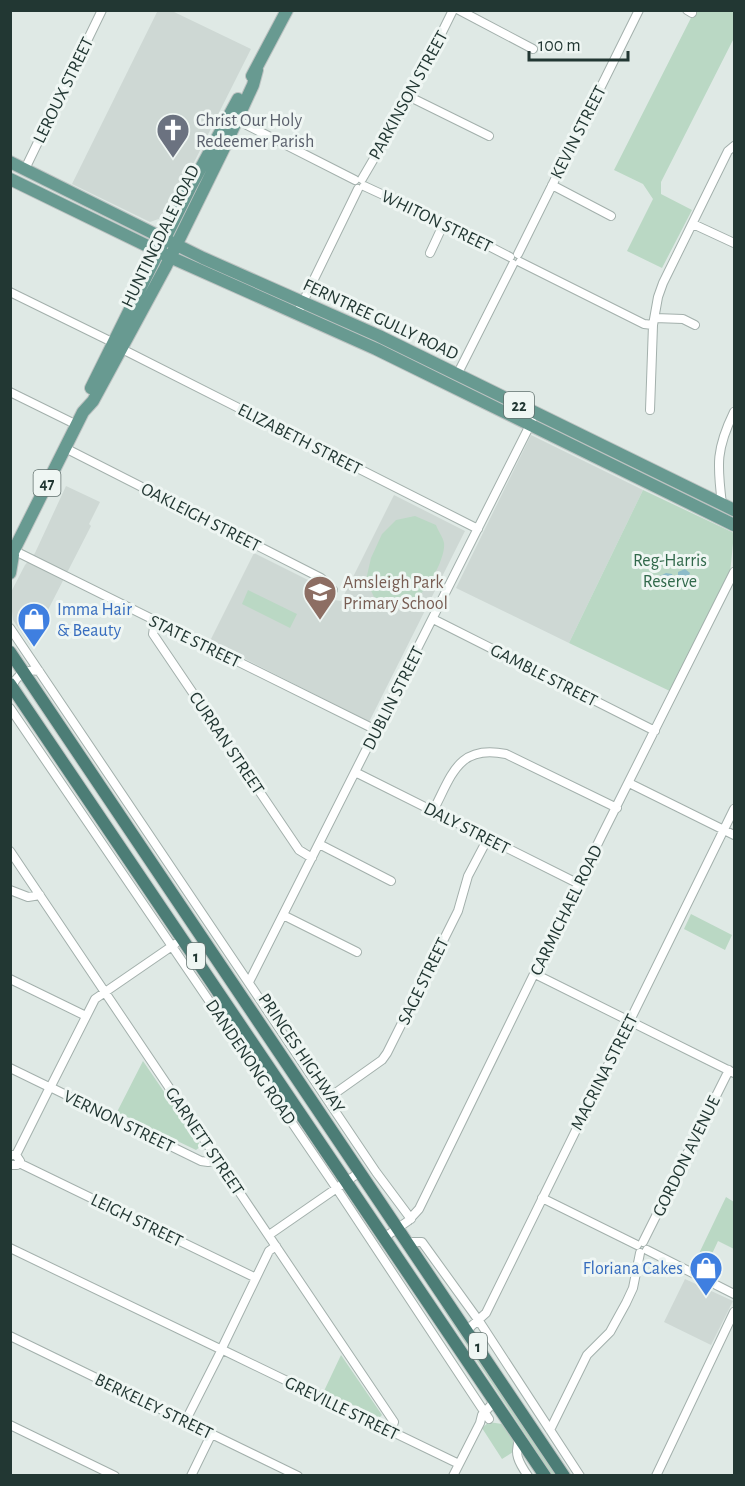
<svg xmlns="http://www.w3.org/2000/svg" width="745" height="1486" font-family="'Alegreya Sans',sans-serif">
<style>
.built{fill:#ced8d4}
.green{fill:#bad8c4}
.water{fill:#8cbbc9}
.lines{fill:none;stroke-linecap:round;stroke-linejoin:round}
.minor-casing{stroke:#a3b0ac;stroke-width:10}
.primary-casing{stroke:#bdc3c2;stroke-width:14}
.trunk-casing{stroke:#bdc3c2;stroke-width:14}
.minor{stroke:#fff;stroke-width:8}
.primary{stroke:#689a91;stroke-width:12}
.trunk{stroke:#4c7d76;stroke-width:12}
.labels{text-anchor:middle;stroke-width:6;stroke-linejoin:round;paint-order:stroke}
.shield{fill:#eff6f3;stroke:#60706d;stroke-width:1.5}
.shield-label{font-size:16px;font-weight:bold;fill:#223733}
.street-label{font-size:18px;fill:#223733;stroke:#eff6f3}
.worship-label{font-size:18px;fill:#5b616d;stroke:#eff6f3;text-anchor:start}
.park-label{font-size:18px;fill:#31694b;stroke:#eff6f3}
.education-label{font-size:18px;fill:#785e54;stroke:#eff6f3;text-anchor:start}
.shop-label{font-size:18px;fill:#366cbe;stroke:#eff6f3;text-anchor:start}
</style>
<rect width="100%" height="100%" fill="#dfe9e5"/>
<path class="built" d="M158,10L172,11L251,49L167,216L150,222L72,184Z
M531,435L643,490L569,643L456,588Z
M66,486L100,502L89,524L91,526L30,645L13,620L10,594L25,565L35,553Z
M394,495L465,531L369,722L210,641L254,553L320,586L328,599L341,601Z
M685,1279L733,1301L711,1345L664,1322Z"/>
<path class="green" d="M692,11H734V38L661,182V194L692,210L662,268L627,251L653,199L643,184L614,170L694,12Z
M643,490L734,533L729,584L674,693L569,643Z
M415,516L436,525C438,531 443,537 444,543C446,558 425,597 410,601C397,606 387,602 374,597L366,580L371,558L382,534L396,520Z
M248,590L297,614L290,628L242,604Z
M691,914L732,935L725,950L684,929Z
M143,1061L201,1146L196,1150L117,1112Z
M726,1197L734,1202V1249L718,1241L704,1271L693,1266Z
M437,1294L548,1461L556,1475H552L443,1309Z
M341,1355L382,1415L379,1418L324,1391Z
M489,1422L502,1424L513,1439V1452L502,1459L482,1428Z"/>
<path class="water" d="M685,569L690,573C687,579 690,582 683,586L672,581L661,579L660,576L666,573L672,574L675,580H678V572Z"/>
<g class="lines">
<g class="minor-casing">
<path id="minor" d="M459,10L533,49
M687,10L692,13
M410,97L489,136
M233,118L355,180
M25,169L102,10
M362,179L410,97L453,10
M552,185L611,216
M364,186L444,223L510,257
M693,224L734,243
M430,253L444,223
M518,254L639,10
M520,262L644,324L653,325
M10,292L114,343
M297,314L358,189
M655,318L683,319L695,325
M122,349L478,529
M457,375L513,264
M10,392L77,425
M650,410L653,325L658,297L663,283L728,151L734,146
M65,448L321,578L333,590
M722,504C717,464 716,449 734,412
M15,551L376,730
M433,619L655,731
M155,621L153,634L299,850L312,858
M10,628L376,1172L411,1219
M12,686C18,674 26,669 39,671
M10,708L337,1189L489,1419
M355,772L579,884
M629,783L734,835
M433,811C452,775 458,744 506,754L617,808
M319,844L391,881
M10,851L394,1422L391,1431
M10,890L28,897L40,895
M283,915L357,952
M535,974L734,1073
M10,979L86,1016
M249,982L532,421
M10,1068L47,1086
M52,1084L95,999L175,944
M54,1089L201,1161L208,1162L219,1160
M327,1099L382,1060L387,1053L458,911L468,876L488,838
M10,1155H16L20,1161L17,1165H10
M16,1155L48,1091
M19,1163L256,1278
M542,1198L637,1245
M269,1235L360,1172
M385,1237L408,1221L419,1209L601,837L734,572
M408,1242H422L479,1321L580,1476
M643,1242L729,1070
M10,1248L218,1348
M647,1250L734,1294
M467,1330L486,1313L734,809
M10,1336L298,1476
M223,1346L269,1251L276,1246
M225,1351L459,1464
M186,1420L220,1353
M10,1425L115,1476
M550,1430L587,1355L610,1332L626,1303L633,1288L640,1253
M520,1438C513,1453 519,1463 528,1476
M191,1476L212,1433
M453,1476L480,1423L482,1415L495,1401
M656,1476L734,1312"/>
</g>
<g class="primary-casing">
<path id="primary" d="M252,76L287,10
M10,162L203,258L379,336L734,510
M10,179L170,257L376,349L734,525
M91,388L190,188L238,99
M10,558L83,412L93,401L165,268L224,148L253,85L257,70
M10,573L13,555"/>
</g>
<g class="trunk-casing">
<path id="trunk" d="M10,652L564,1476
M10,684L545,1476"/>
</g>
<use href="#minor" class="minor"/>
<use href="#primary" class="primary"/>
<use href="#trunk" class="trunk"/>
</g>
<defs>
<g id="church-pin" transform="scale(1.725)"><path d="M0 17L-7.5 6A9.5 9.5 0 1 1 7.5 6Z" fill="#6b7280" stroke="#eff6f3"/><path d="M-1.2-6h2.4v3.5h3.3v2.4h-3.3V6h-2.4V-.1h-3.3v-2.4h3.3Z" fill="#fff"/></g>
<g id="school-pin" transform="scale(1.725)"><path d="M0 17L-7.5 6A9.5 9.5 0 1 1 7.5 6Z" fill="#8d6e63" stroke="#eff6f3"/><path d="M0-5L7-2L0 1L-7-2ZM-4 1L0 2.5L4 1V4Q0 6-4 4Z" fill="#fff"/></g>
<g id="shop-pin" transform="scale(1.725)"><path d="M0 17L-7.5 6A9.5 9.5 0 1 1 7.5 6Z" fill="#3f7fe0" stroke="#eff6f3"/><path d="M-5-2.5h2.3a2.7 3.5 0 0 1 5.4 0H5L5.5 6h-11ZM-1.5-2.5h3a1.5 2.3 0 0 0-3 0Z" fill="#fff"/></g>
</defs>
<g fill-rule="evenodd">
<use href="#church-pin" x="173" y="130"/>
<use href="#school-pin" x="320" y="592"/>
<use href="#shop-pin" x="34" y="619"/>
<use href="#shop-pin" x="706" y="1268"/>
</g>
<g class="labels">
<g class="shield">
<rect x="504" y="392" width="30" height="26" rx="4.5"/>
<rect x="33.5" y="470" width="27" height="26" rx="4.5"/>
<rect x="187" y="943" width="18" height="26" rx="4.5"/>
<rect x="469" y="1333" width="18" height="26" rx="4.5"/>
</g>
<g class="shield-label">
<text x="519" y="411">22</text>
<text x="47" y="489">47</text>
<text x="196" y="962">1</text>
<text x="478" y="1352">1</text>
</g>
<g class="street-label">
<text transform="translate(63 90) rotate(-64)" y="6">LEROUX STREET</text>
<text transform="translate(408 95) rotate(-61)" y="6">PARKINSON STREET</text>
<text transform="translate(578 132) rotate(-63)" y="6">KEVIN STREET</text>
<text transform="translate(437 221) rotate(26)" y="6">WHITON STREET</text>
<text transform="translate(160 236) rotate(-64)" y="6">HUNTINGDALE ROAD</text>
<text transform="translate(381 319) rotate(25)" y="6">FERNTREE GULLY ROAD</text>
<text transform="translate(300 439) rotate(27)" y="6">ELIZABETH STREET</text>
<text transform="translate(201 517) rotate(27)" y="6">OAKLEIGH STREET</text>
<text transform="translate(195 641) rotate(26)" y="6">STATE STREET</text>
<text transform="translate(544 675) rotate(27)" y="6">GAMBLE STREET</text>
<text transform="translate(393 698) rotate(-63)" y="6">DUBLIN STREET</text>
<text transform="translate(227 743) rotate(56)" y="6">CURRAN STREET</text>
<text transform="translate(467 828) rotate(27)" y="6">DALY STREET</text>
<text transform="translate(566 910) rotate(-64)" y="6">CARMICHAEL ROAD</text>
<text transform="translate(423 981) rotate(-64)" y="6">SAGE STREET</text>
<text transform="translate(302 1053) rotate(56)" y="6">PRINCES HIGHWAY</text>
<text transform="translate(251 1062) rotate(56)" y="6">DANDENONG ROAD</text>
<text transform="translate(604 1072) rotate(-63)" y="6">MACRINA STREET</text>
<text transform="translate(119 1121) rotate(26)" y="6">VERNON STREET</text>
<text transform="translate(205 1141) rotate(56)" y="6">GARNETT STREET</text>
<text transform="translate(686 1156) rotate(-64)" y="6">GORDON AVENUE</text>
<text transform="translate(137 1220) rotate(26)" y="6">LEIGH STREET</text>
<text transform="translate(154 1406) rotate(26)" y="6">BERKELEY STREET</text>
<text transform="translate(342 1408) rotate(26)" y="6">GREVILLE STREET</text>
</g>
<g class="worship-label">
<text x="196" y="126">Christ Our Holy<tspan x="196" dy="21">Redeemer Parish</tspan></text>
</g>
<g class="park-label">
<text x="670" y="566">Reg-Harris<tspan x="670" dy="21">Reserve</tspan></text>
</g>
<g class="education-label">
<text x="343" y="588">Amsleigh Park<tspan x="343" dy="21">Primary School</tspan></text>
</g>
<g class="shop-label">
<text x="57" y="615">Imma Hair<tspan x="57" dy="21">&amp; Beauty</tspan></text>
<text x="683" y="1274" text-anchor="end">Floriana Cakes</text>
</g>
</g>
<rect width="745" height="1486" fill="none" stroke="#223733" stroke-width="24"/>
<path d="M529 51v9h99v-9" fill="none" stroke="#223733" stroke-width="3"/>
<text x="538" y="51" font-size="18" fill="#223733" stroke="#eff6f3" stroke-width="4.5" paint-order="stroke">100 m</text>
</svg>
